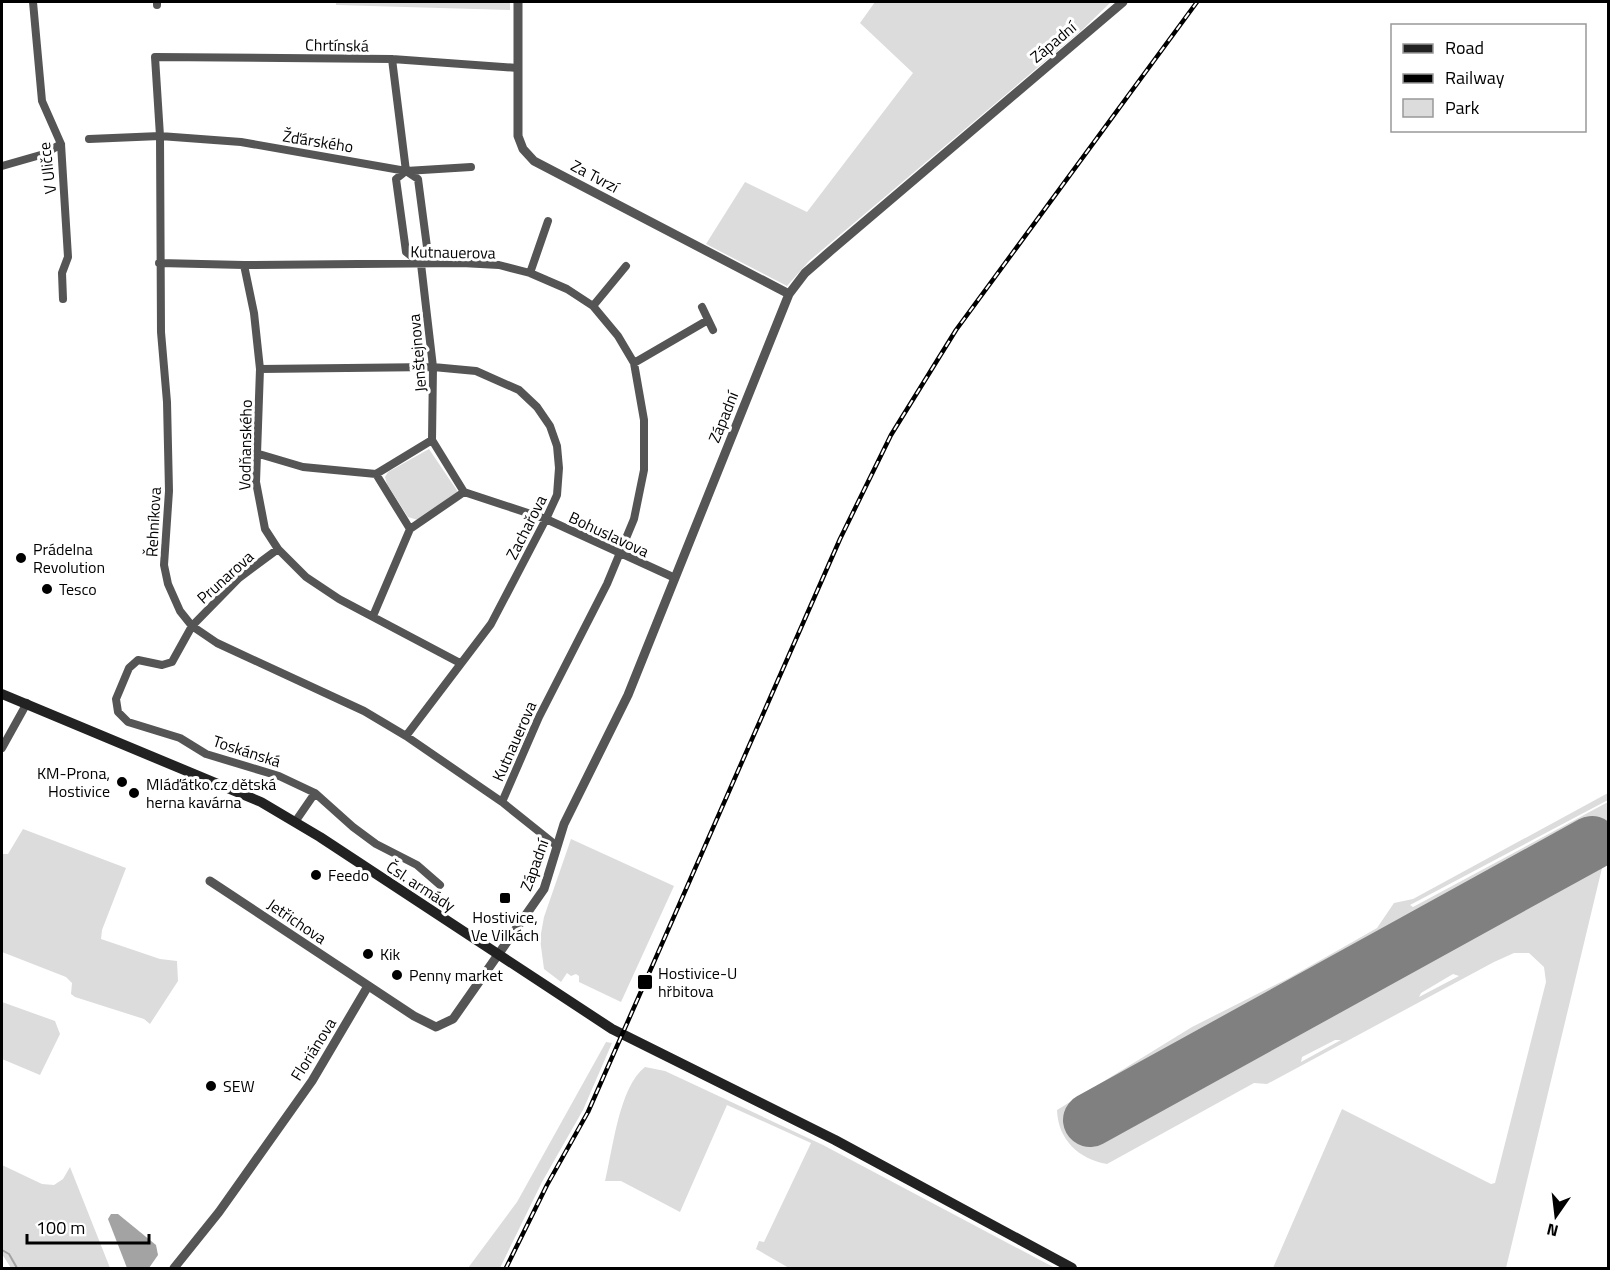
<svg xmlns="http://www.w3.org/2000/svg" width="1610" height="1270" font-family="'Titillium Web',sans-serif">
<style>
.green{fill:#dcdcdc;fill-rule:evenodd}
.water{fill:#a3a3a3}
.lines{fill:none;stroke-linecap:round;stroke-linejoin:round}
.stream{stroke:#a3a3a3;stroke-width:2}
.runway{stroke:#808080;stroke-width:54}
.minor{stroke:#555;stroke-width:8}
.tertiary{stroke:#555;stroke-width:9}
.secondary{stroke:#222;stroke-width:10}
.rail-casing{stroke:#000;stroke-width:4.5}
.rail{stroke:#fff;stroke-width:2;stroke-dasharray:7;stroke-linecap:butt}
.poi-dot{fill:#000;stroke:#fff;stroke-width:2}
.labels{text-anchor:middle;stroke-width:6;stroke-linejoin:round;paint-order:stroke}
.street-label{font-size:16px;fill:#000;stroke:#fff}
.poi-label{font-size:16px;fill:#000;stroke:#fff;text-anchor:start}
</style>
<rect width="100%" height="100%" fill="#fff"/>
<path class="green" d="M336,2H510V10L336,5Z
M875,2H1111L1082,30L809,261L787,286L706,244L745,182L807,212L913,73L860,23Z
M429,449L458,492L418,520L408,517L387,484L385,477L388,472Z
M1608,793V800L1410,905L1413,907L1608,802V843L1506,1268H1273L1342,1109L1491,1184L1495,1183L1546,982L1544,967L1529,953H1514L1494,962L1267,1084L1254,1083L1107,1164C1079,1159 1058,1140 1057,1110L1192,1027L1289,978L1377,928L1394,903L1413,899ZM1453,974L1459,976L1419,997L1421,993ZM1335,1040H1341L1301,1062L1302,1057Z
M23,829L126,868L102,930L101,939L160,959L177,961L178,981L150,1024L144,1019L75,997L71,994L72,983L66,977L2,952V854H8Z
M571,839L674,886L621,1002L579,982V976L576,974L571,976L567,973L561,982L544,969L540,939L544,917Z
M2,1002L55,1021L60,1034L40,1075L2,1059Z
M606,1042L612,1043L583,1110L542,1182L500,1268H468L517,1202Z
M645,1067L665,1071L823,1145L1055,1268H789L756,1249L759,1241L764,1242L811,1143L727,1105L680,1212L621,1181H605C613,1149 619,1087 645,1067Z
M2,1165L42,1184L54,1185L63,1179L70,1167L110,1268H11L2,1254Z"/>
<path class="water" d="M111,1214H118L156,1245L158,1255L149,1268H127L108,1219Z"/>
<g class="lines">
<path class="stream" d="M2,1250L9,1254L17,1268"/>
<path class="runway" d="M1090,1120L1592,843"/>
<path class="minor" d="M33,2L42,101L61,144L68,257L62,273L63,299
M157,5V2
M392,59L406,171L418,179L427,247L421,264L433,367L432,440
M518,68L392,59L155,57L160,136L161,332L167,402L169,491L164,565L168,584L180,611L192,626L217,643L364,711L406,736L502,802L557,846
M89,139L160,136L241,142L406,171L471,167
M2,166L44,154L61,144
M406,171L396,179L406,252L421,264
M159,263L244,265L462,263L499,265L530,273L567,289L593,306L618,336L634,363L644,420V470L634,519L607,584L539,717L502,802
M244,265L254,313L260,369L256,482L265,529L278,549L306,577L339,599L460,663
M530,273L548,221
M593,306L626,266
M702,307L713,330
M634,363L708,320
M260,369L433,367L476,371L519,390L537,407L550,426L557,446L559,468L557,495L546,519L491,624L406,736
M432,440L464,492L410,529L376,474Z
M259,454L303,467L376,474
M464,492L546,519L675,578
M278,549L239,578L192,626L172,662L162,665L138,660L129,668L116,699L118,712L128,722L180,738L206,754L279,776L315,793L353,827L376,844L417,865L440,885
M373,616L410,529
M2,748L27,703
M295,822L315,793"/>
<path class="tertiary" d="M518,2V136L523,149L534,161L789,294
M210,881L414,1016L436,1027L453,1019L544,889L564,824L628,695L789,294L805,273L828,253L1123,2
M174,1268L219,1212L312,1081L368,986"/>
<path class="secondary" d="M2,694L261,802L320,837L612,1029L835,1140L1072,1268"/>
<g class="rail-casing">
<path id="rail" d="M506,1268L547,1185L588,1112L840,539L891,435L956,330L1197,2"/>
</g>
<use href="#rail" class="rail"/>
</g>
<g class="poi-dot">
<circle cx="21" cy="558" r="6"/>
<circle cx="47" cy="589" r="6"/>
<circle cx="122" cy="782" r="6"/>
<circle cx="134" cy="793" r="6"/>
<circle cx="316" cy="875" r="6"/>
<rect x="499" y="892" width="12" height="12" rx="3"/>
<circle cx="368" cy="954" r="6"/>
<circle cx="397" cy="975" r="6"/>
<rect x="637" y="974" width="16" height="16" rx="3"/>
<circle cx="211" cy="1086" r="6"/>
</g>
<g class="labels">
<g class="street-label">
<text transform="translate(1053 42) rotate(-40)" y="6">Západní</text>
<text transform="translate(337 45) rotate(1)" y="6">Chrtínská</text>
<text transform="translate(318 141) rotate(9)" y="6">Žďárského</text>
<text transform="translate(47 168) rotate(-97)" y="6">V Uličce</text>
<text transform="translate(595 176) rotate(28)" y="6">Za Tvrzí</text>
<text transform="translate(453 252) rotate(1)" y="6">Kutnauerova</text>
<text transform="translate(417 353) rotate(-95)" y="6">Jenštejnova</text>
<text transform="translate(723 417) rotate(-68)" y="6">Západní</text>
<text transform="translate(245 445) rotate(-89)" y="6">Vodňanského</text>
<text transform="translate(153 522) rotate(-87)" y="6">Řehníkova</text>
<text transform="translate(526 527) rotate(-63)" y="6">Zachařova</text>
<text transform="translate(609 534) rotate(25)" y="6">Bohuslavova</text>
<text transform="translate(225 577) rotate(-42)" y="6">Prunarova</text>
<text transform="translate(514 741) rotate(-66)" y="6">Kutnauerova</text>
<text transform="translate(247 751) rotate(18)" y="6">Toskánská</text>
<text transform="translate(534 865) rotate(-70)" y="6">Západní</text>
<text transform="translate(421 886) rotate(33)" y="6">Čsl. armády</text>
<text transform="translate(297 921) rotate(34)" y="6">Jetřichova</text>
<text transform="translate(313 1049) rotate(-58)" y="6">Floriánova</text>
</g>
<g class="poi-label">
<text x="33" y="555">Prádelna<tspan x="33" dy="18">Revolution</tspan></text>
<text x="59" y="595">Tesco</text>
<text x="110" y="779" text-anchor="end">KM-Prona,<tspan x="110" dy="18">Hostivice</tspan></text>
<text x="146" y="790">Mláďátko.cz dětská<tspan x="146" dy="18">herna kavárna</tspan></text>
<text x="328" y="881">Feedo</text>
<text x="505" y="923" text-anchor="middle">Hostivice,<tspan x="505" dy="18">Ve Vilkách</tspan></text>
<text x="380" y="960">Kik</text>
<text x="658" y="979">Hostivice-U<tspan x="658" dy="18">hřbitova</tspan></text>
<text x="409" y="981">Penny market</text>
<text x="223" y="1092">SEW</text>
</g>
</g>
<rect width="1610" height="1270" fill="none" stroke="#000000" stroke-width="6"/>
<rect x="1391" y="24" width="195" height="108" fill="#ffffff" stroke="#999999" stroke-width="1.5"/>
<rect x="1403" y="44" width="30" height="9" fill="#222222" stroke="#999999" stroke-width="1.5"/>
<text x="1445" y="54" font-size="18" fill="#000000">Road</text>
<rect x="1403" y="74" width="30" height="9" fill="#000000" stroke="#999999" stroke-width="1.5"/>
<text x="1445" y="84" font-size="18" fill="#000000">Railway</text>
<rect x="1403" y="99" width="30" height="18" fill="#dcdcdc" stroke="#999999" stroke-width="1.5"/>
<text x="1445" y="114" font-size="18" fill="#000000">Park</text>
<g transform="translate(1556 1216) rotate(194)" stroke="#ffffff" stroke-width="4.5" paint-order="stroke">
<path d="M0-4.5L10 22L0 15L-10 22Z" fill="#000000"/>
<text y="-9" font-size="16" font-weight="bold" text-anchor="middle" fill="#000000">N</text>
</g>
<path d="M27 1234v9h122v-9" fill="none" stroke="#000000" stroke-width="3"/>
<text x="36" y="1234" font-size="18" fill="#000000" stroke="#ffffff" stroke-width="4.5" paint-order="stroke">100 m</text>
</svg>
